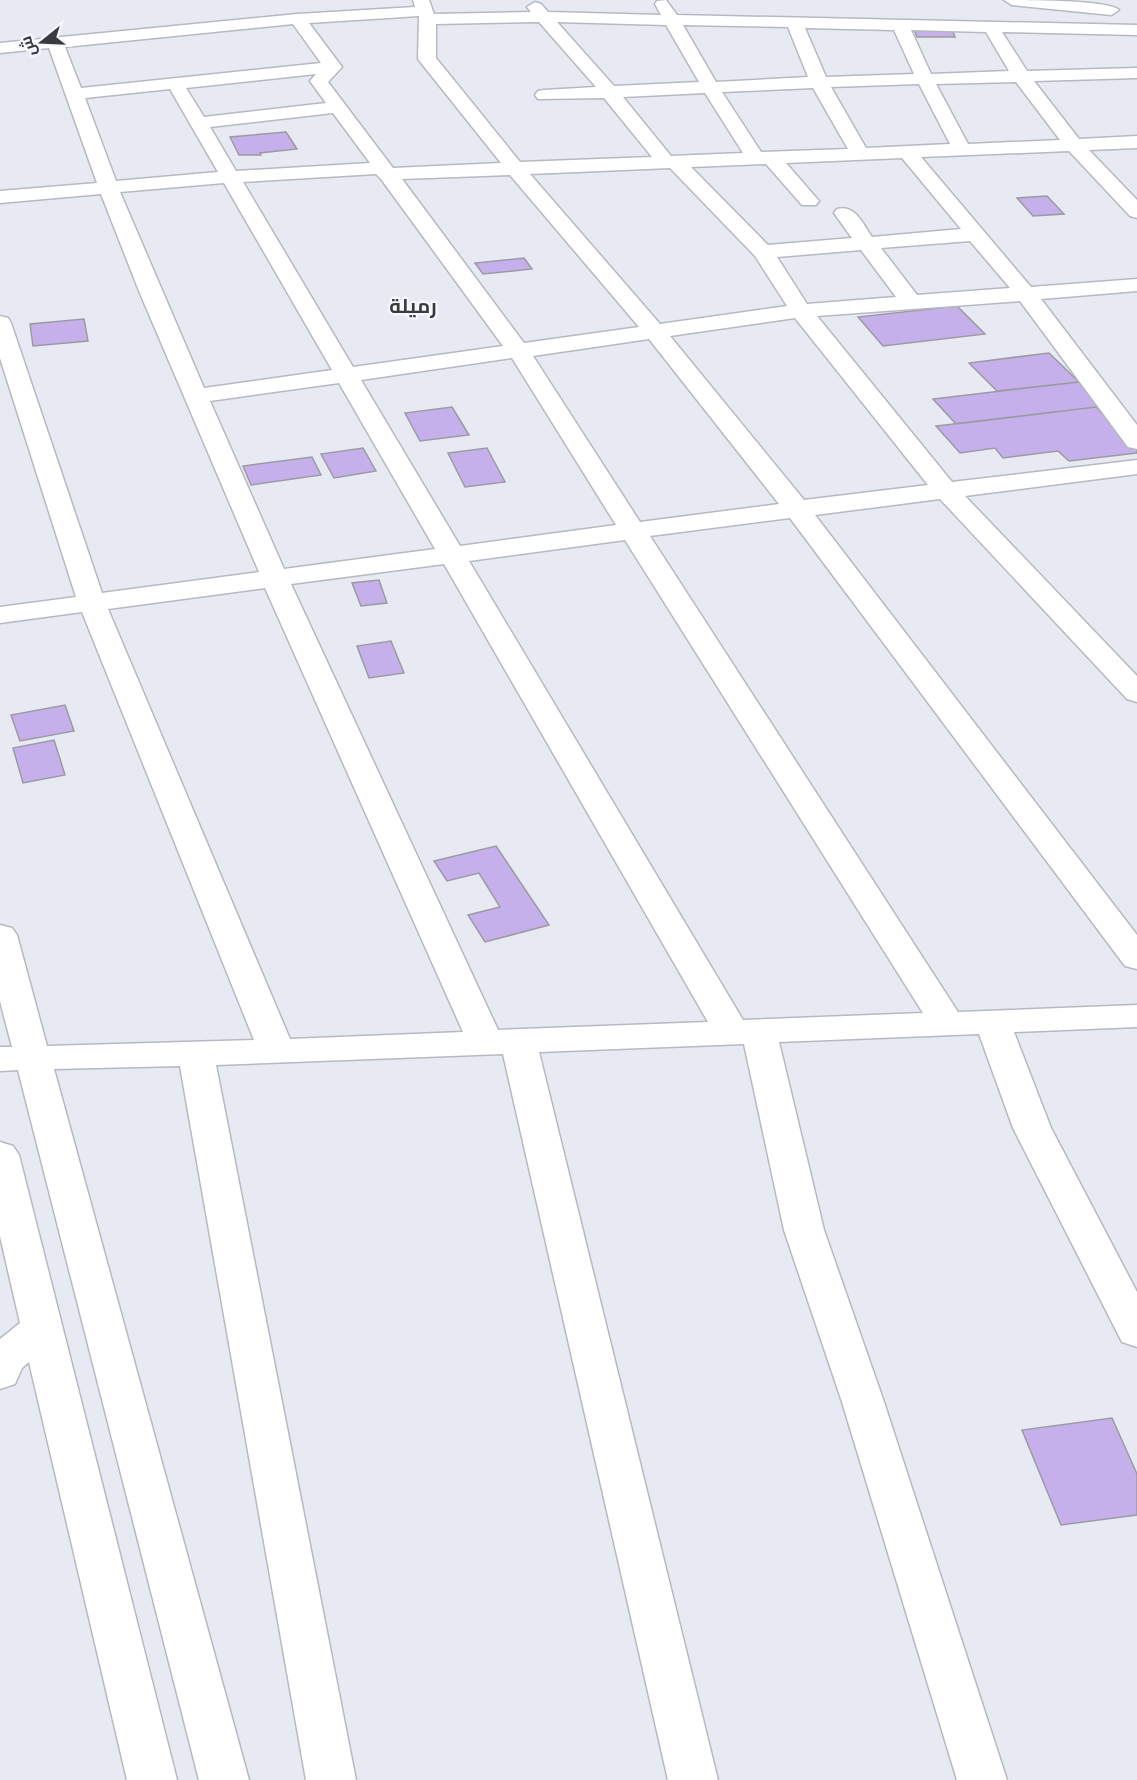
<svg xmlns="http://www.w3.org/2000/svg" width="1137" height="1780" font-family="Poppins,Cairo,sans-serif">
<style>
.building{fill:#c5b0ec;stroke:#9c9aa1;stroke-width:1.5}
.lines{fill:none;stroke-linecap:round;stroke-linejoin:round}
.minor-casing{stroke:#b6b9c0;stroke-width:3}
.minor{fill:#fff;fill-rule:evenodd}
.labels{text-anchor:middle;stroke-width:4.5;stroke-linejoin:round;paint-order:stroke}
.far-district-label{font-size:20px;font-weight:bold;fill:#393b3e;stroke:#f5f8fe}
</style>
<rect width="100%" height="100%" fill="#e7eaf2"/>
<path class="building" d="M914,29H952L955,37H917Z
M286,132L297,149L260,153L261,155H239L230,137Z
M1047,196L1064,214L1033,216L1017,198Z
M524,258L532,269L483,274L475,263Z
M957,306L985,334L883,346L858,317Z
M84,319L88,341L33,346L30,324Z
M1049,353L1079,382L997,391L969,363Z
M1079,382L1104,406L956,424L933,399Z
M452,407L469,435L420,441L405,413Z
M1096,407L1137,447V453L1069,461L1058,451L1003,458L995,448L960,453L936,426Z
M363,448L376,471L334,478L321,454Z
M487,448L505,482L465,487L448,453Z
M312,457L321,475L251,485L243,466Z
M379,580L387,603L361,606L352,583Z
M391,641L404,673L369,678L357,646Z
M65,705L74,731L20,741L11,715Z
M54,740L65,775L23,783L13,748Z
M496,846L549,925L485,942L468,915L500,907L479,873L447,881L434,861Z
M1112,1418L1137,1474V1515L1061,1525L1022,1430Z"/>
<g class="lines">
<g class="minor-casing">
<path id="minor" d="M413,0H429L434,14L531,12L527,7L535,2L541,4L548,12L661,15L655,4L657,1L666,0L677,15L1137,25V35L1002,32L1027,71L1137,68V78L1034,81L1079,139L1137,136V148L1089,150L1137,200V218L1130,216L1069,151L921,157L1031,287L1137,279V291L1041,299L1137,425V449L1128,447L1020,301L817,316L952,482L1137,460V474L965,496L1137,676V702L1127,699L940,499L815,515L1137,935V969L1125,966L790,518L650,536L958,1012L1137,1005V1027L1014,1032L1051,1128L1137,1292V1347L1122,1342L1013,1128L979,1034L779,1042L824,1230L884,1402L1007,1780H957L842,1402L784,1230L744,1044L539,1052L718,1780H668L503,1054L216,1065L356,1780H306L180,1066L54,1069L249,1780H199L18,1070L0,1071V1047H12L0,1001V925L12,928L17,935L47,1046L254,1040L82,612L0,623V607L76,597L0,358V316L8,318L11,323L102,593L259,572L139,291L101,194L0,203V191L97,183L49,48L0,53V43L297,14L415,7ZM419,16L418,59L501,163L393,168L328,82L342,67L309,23ZM539,22L596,87L544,90L538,91L535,95L538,99L604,98L652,157L520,162L436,58V24ZM557,22L666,25L699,82L614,86ZM293,24L321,63L81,88L65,47ZM683,25L788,27L808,77L716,82ZM805,28L894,30L914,74L826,77ZM911,30L986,32L1009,71L931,74ZM316,74L310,81L326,103L204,117L186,88ZM1016,82L1060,140L968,144L936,84ZM919,84L950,144L866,148L831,87ZM813,88L848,149L761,152L722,92ZM170,89L218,172L116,181L85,98ZM705,93L743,153L671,156L623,97ZM333,113L370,163L236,171L210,127ZM902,158L961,229L872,237C863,224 855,204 837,209L834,213L852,238L768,245L691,167L766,164L802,205H816L819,201L786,163ZM670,168L755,256L787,306L660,324L530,174ZM376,174L381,179L503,346L353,367L243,182ZM510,175L639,327L524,343L402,179ZM224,183L332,370L204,388L120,192ZM970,241L1010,288L917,295L881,248ZM861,250L896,297L807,304L777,257ZM795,318L928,485L804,500L670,336ZM649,339L779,504L640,522L533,356ZM512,358L616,525L460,546L361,380ZM339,383L435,549L284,569L210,401ZM625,540L923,1013L743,1020L469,561ZM444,564L708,1022L498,1030L291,584ZM265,588L463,1032L290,1039L108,609Z
M1004,0C1023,0 1110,0 1119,10L1111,15L1012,5Z
M0,1142L13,1146L19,1155L177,1780H127L29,1362L22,1368L15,1384L0,1389V1339L20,1323L0,1236Z"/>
</g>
<use href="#minor" class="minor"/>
</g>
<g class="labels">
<g class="far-district-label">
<text x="413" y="313">رميلة</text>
</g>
</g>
<g transform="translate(42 42) rotate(252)" stroke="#f5f8fe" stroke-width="4.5" paint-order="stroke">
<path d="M0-4.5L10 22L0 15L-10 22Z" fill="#393b3e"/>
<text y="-9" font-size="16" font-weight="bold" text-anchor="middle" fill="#393b3e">ش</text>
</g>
</svg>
